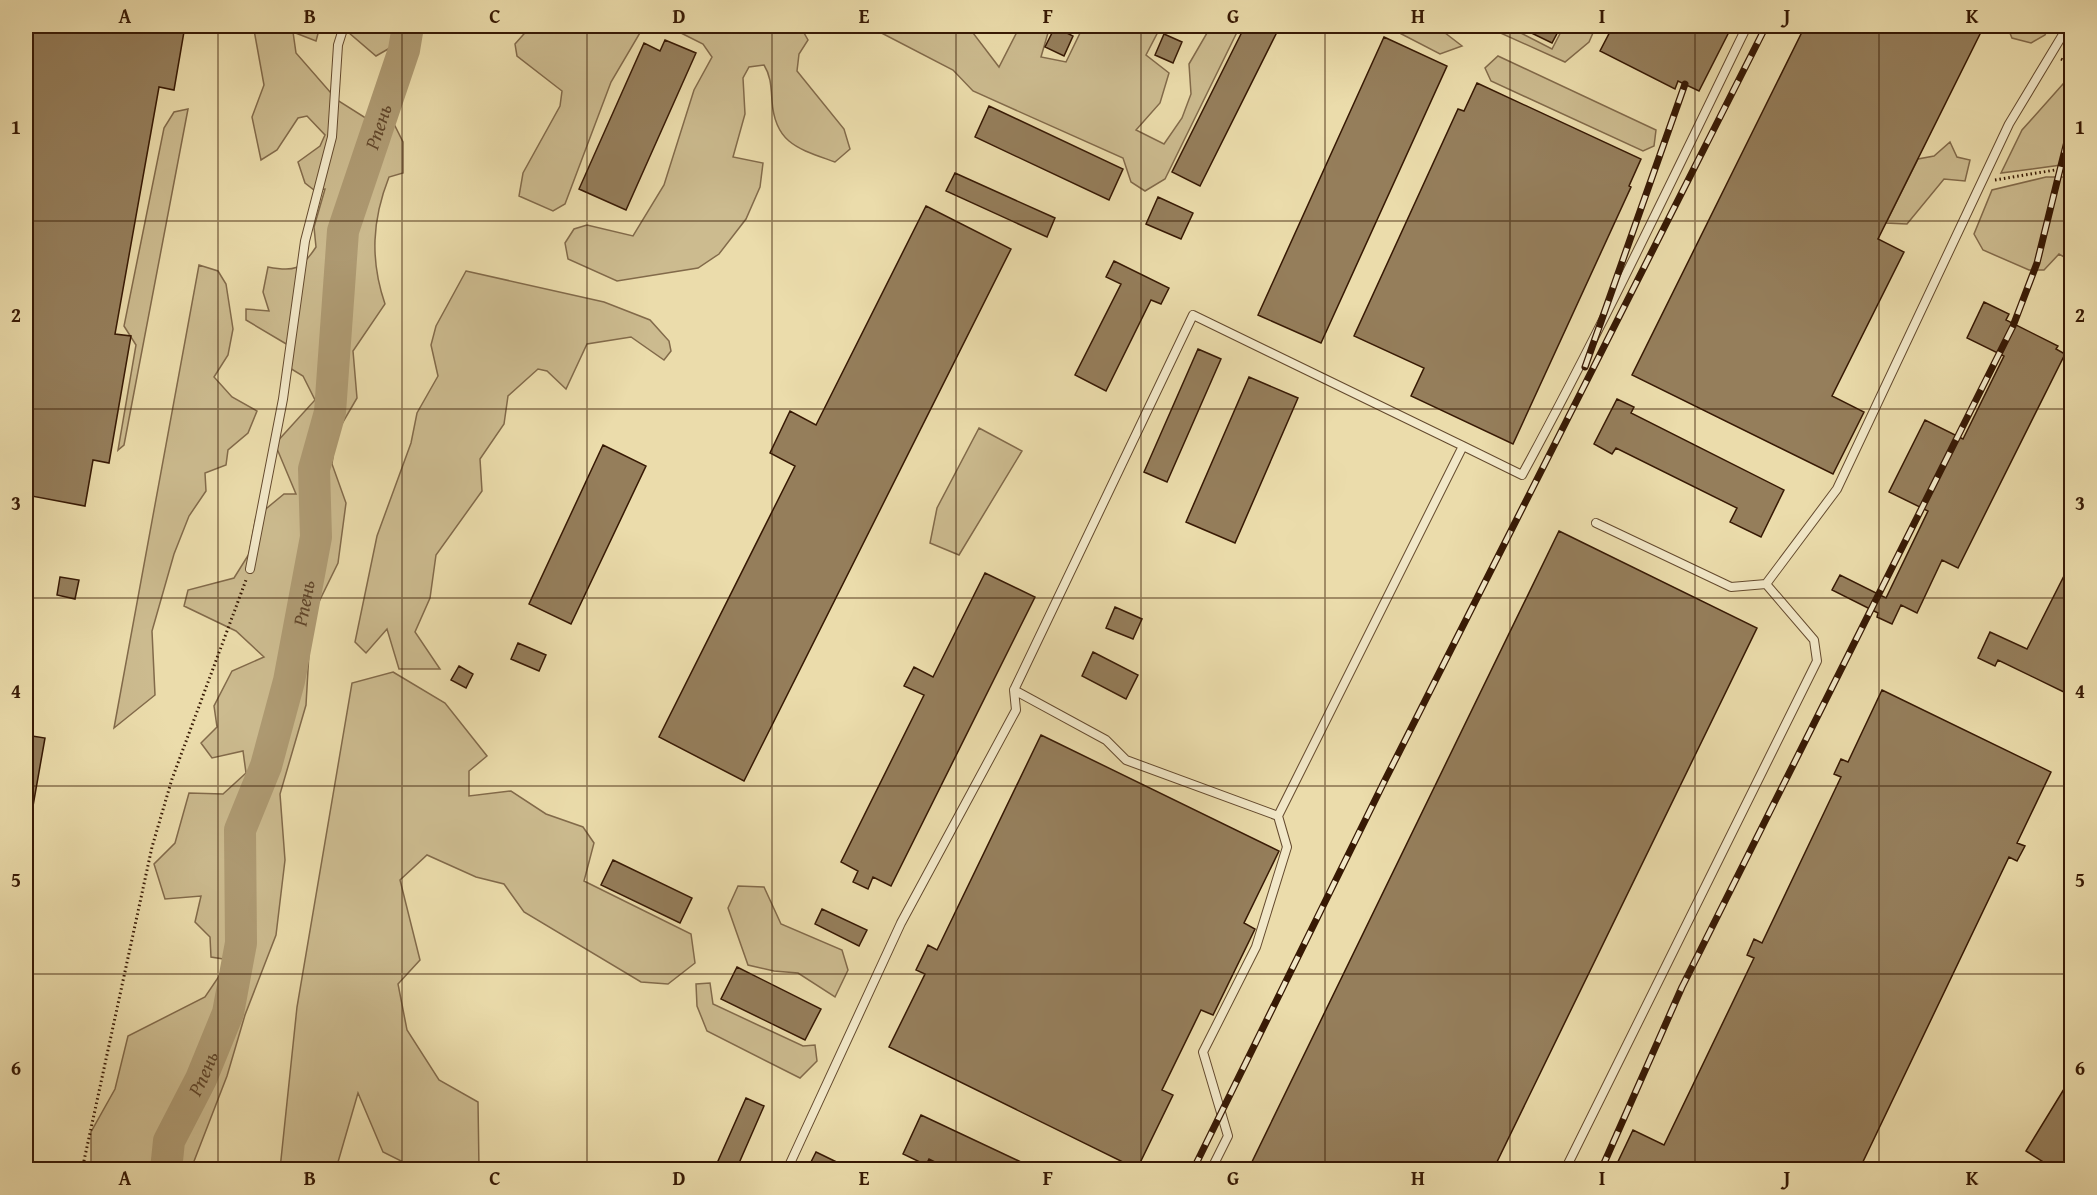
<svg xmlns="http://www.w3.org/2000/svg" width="2097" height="1195" font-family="'Gentium Book Plus',serif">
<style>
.green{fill:#ccbb8f;stroke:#826a4a;stroke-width:1.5}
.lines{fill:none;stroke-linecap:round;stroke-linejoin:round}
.river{stroke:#ae9a72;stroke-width:32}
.building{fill:#957e5b;stroke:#371904;stroke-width:1.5}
.service-casing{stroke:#644a2e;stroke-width:10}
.path{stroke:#371904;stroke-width:3;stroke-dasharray:1.5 3;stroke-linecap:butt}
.service{stroke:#f2e8c8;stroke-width:8}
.rail-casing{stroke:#371904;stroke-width:7}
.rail{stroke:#f2e8c8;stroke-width:4.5;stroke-dasharray:14;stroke-linecap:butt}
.grid{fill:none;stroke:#371904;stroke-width:1.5;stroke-opacity:0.55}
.labels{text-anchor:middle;stroke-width:5;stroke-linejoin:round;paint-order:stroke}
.water-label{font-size:20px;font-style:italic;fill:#61462a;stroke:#f2e8c8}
.neatline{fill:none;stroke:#371904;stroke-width:2}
.grid-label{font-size:20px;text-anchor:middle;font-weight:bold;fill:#371904}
</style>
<rect width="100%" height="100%" fill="#ebdcab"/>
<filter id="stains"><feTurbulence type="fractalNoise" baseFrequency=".00333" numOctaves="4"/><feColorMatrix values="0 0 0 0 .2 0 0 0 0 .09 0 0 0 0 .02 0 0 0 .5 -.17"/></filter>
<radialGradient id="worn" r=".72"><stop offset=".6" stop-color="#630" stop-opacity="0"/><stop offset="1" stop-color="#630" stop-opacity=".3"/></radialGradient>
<path class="green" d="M256,26H316L319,30L316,41L293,32L296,53L337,100L364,117L393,122L403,142V173L389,177C372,220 370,260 385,304L353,351L357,398L336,434L332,464L346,503L338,563L311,618L306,705L280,794L285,860L276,935L245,1015L227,1076L191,1169L91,1170V1132L115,1089L128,1036L205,997L230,960L211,957L210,937L195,922L201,896L165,899L154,864L175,843L189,793L223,794L246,773L243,751L212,758L201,743L217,727L214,706L232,671L264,657L236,631L184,606L188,590L234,578L249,554L256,517L284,494H296L275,444L315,400L303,376L285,365L288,345L246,320V309L269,311L263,292L268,267C294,272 301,270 316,247L314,227L325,189L314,190L305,183L298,162L320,146L325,135L307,116L298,118L277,150L261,160L252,117L264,85L254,30Z
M341,26H428L376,56Z
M531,26H644L611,82L565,204L553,211L519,196L523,173L560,106L562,91L517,56L515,44Z
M683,26H800L808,40L799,54L797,71L844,129L850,149L835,162C799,149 775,144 772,101C771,87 771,76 764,65L749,67L743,78L745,114L733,157L763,163L760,187L746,219L719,254L698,268L617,281L568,259L565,243L574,229L587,225L633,236L664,185L694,90L712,57L703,44L681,33Z
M868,26H976L973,33L999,67L1020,26H1050L1041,57L1066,62L1081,31L1073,26H1189V28L1159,30L1146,55L1169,73L1160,103L1136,130L1164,144L1182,118L1191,94L1189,64L1211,26H1240L1165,179L1145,191L1131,182L1123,158L973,91L953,70Z
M1386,26H1436L1462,46L1440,54Z
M1485,26H1507L1552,49L1564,26H1596L1589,42L1565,62Z
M2007,26H2049L2045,35L2031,43L2012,38Z
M1498,56L1656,130L1654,146L1643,151L1491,81L1485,68Z
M2071,75V261L2059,254L2044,270H2029L1983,250L1974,234L1992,190L2046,177H2066L2069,164L2001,173L2022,130Z
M188,109L124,445L118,450L136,345L124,326L164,128L174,112Z
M1950,142L1957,157L1970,160L1965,181L1944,179L1907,224L1886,223L1918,159L1934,156Z
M199,265L218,271L226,284L233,329L228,355L214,377L232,397L257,411L248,433L228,450L226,465L205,473L206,491L189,516L174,554L152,631L155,695L114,728Z
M466,271L604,302L650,320L669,341L671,351L664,360L631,337L587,344L566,389L547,371L538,369L508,396L504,424L480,459L482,491L436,555L430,598L415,632L440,669H399L387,629L366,653L355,642L377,536L411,443L417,413L438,376L431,345L436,326Z
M979,428L1022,451L959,555L930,543L937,508Z
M393,672L445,703L487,756L469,771V796L511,791L546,814L583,827L594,843L584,881L691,934L695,963L668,984L641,982L524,912L504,884L476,877L427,855L400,880L420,960L398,984L407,1030L439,1080L478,1102L479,1169H417L383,1152L358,1093L336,1169H280L297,1007L352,683Z
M738,886L764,887L781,924L842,950L848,970L835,997L798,973L774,971L748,965L728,908Z
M710,983L713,1004L803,1046L815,1045L817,1061L800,1078L707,1031L697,1006L696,984Z"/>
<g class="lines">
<path class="river" id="s1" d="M166,1170L169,1141L201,1079L228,1013L241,943L240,830L266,766L289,681L316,537L314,469L330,412L343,231L404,50L408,26"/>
</g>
<path class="building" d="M26,26H185L174,90L159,87L115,334L131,336L109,463L93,460L85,506L26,495Z
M1245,26H1280L1200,186L1172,172Z
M1517,26H1561L1552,43Z
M1613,26H1732L1699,91L1678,81L1675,89L1600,51Z
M1805,26H1984L1878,239L1904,252L1832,396L1864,412L1833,474L1632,375Z
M1055,27L1073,36L1064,56L1045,47Z
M1164,34L1182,42L1173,63L1155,55Z
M1384,37L1447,66L1321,343L1258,315Z
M665,40L696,53L626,210L579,189L644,43L660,51Z
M1477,83L1641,159L1629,186L1631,187L1513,444L1411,396L1424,368L1354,336L1458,109L1464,111Z
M989,106L1123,169L1109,200L975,137Z
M955,173L1055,218L1047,237L946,191Z
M1158,197L1193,213L1181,239L1146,224Z
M926,206L1011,249L744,781L659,737L795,466L770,453L790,411L816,425Z
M1114,261L1169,288L1161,304L1151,300L1106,391L1075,375L1121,284L1106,277Z
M1984,302L2009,314L2006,320L2058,346L2056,349L2065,354L1958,568L1942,560L1917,613L1901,605L1892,624L1877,617L1878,613L1832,590L1840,575L1886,598L1928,511L1889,492L1925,420L1963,439L2004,356L1967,338Z
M1198,349L1221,359L1167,482L1144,472Z
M1249,377L1298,398L1235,543L1186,522Z
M1617,399L1634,407L1631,413L1784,490L1761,537L1730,522L1737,508L1616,448L1612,454L1594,444Z
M603,445L646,466L571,624L529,604Z
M1559,531L1757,628L1493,1170H1248Z
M2072,560V696L1998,660L1995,666L1978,658L1990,632L2027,649Z
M985,573L1035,597L891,886L873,877L868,889L853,882L858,871L841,862L924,695L904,686L914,667L933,677Z
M60,577L79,580L75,599L57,595Z
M1115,607L1142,619L1133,639L1106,628Z
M518,643L546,655L539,671L511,659Z
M1093,652L1138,675L1126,699L1082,676Z
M459,666L473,674L466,688L451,680Z
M1882,690L2051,772L2017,843L2025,846L2017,861L2009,857L1859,1170H1614L1633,1130L1664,1145L1754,958L1747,955L1754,939L1762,943L1841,777L1834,774L1841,759L1848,762Z
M26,735L45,738L33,806H26Z
M1041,735L1279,851L1244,923L1255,929L1213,1015L1201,1010L1162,1090L1173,1095L1137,1169L889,1047L925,974L916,970L928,945L937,950Z
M613,860L692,898L680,923L601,885Z
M822,909L867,930L859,946L815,924Z
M737,967L821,1009L805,1040L721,999Z
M2072,1076V1154L2062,1170H2056L2026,1151Z
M746,1098L764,1106L736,1170H714Z
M921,1115L1038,1170H951L929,1159L926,1165L903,1154Z
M816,1152L853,1170H807Z"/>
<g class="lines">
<g class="service-casing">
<path id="service" d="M1596,523L1731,587L1766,584L1837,489L2009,124L2068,26
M250,569L283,399L305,241L332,137L338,45L344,26
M1278,816L1126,760L1106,740L1014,690L1193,315L1463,446
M787,1170L901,923L1016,710L1014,690
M1211,1170L1228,1136L1203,1052L1256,947L1287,847L1278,816L1463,446L1522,475C1602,328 1674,176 1747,26
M1565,1170L1817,661L1814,640L1766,584"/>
</g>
<path class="path" d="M2061,59L2072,64
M1995,180L2061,169H2072
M82,1170L152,847L172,779L246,580"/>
<use href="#service" class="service"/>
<g class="rail-casing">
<path id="rail" d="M1585,367L1685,84
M1193,1170L1383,784L1766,26
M1601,1170L1682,987L2013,326L2037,263L2072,121"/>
</g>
<use href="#rail" class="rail"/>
</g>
<path class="grid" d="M218,26V1170M402,26V1170M587,26V1170M772,26V1170M956,26V1170M1141,26V1170M1325,26V1170M1510,26V1170M1695,26V1170M1879,26V1170M26,221H2072M26,409H2072M26,598H2072M26,786H2072M26,974H2072"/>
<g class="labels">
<g class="water-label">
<text dy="7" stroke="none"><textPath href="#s1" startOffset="1077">Рпень</textPath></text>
<text dy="7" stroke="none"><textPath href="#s1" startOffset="591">Рпень</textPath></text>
<text dy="7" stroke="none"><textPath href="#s1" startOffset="105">Рпень</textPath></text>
</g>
</g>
<rect width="2097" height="1195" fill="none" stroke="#ebdcab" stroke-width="66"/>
<rect x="33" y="33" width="2031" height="1129" class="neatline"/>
<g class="grid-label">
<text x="125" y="23">A</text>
<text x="310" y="23">B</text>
<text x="495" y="23">C</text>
<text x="679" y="23">D</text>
<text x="864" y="23">E</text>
<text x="1048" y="23">F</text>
<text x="1233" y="23">G</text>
<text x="1418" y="23">H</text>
<text x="1602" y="23">I</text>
<text x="1787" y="23">J</text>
<text x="1972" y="23">K</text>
<text x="16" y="134">1</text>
<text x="2080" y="134">1</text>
<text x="16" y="322">2</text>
<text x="2080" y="322">2</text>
<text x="16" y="510">3</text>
<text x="2080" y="510">3</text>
<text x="16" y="698">4</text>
<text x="2080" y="698">4</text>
<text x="16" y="887">5</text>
<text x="2080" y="887">5</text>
<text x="16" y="1075">6</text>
<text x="2080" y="1075">6</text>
<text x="125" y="1185">A</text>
<text x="310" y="1185">B</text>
<text x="495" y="1185">C</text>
<text x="679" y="1185">D</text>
<text x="864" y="1185">E</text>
<text x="1048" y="1185">F</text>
<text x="1233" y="1185">G</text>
<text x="1418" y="1185">H</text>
<text x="1602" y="1185">I</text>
<text x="1787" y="1185">J</text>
<text x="1972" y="1185">K</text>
</g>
<rect width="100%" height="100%" filter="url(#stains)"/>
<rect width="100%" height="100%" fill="url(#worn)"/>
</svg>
